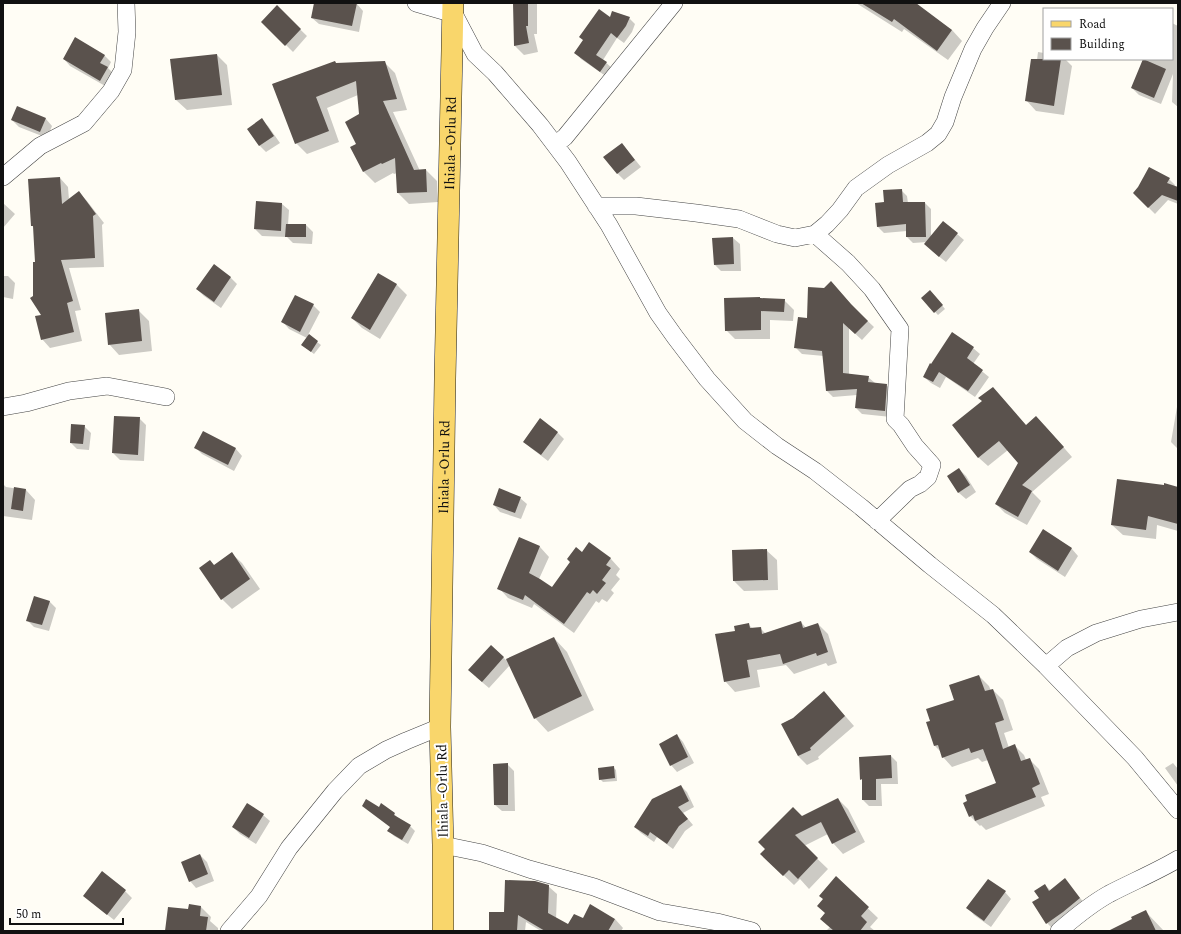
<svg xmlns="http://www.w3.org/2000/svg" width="1181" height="934" font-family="Spectral,serif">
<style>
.shadow{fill:#0003}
.building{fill:#5a524d}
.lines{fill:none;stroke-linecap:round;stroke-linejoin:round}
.minor-casing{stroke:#444;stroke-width:18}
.major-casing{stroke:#222;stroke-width:22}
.minor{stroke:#fff;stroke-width:17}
.major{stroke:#f9d66b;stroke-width:21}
.labels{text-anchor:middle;stroke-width:4;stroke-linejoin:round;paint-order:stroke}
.street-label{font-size:14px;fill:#111;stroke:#fff}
</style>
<rect width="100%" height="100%" fill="#fffdf5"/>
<path class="shadow" d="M315,3H352L357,4L363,11L359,32L319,24L312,18Z
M514,3H537V34H534L538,52L524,55L515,46Z
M856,3H914L952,30L962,41L948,60L904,29L902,32Z
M277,7L307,36L293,52L263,22Z
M629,18L635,24L632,32L624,43L617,38L603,60L613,69L607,77L581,59L575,52L611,19Z
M1172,23L1178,26V107L1172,102L1173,74L1161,104L1139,95L1132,88L1144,59H1172Z
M1038,52L1044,53V59H1065L1072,66L1064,115L1036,111L1026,100L1037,60Z
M104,55L111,62L108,68L114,74L107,87L70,66L64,59Z
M217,55L227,65L232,105L187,110L176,100L172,60Z
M335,62L337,64L384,62L395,73L407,110L393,112L420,171L426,170L437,181L438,202L409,204L398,193L397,173L394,174L393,173L375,183L364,172L351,148L357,145L360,115L358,95L327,108L339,142L307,154L296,143L273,84Z
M18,108L46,119L52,126L47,138L19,127L12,120Z
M261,120L268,126L280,143L266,152L260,146L248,129Z
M622,144L628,151L641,167L624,180L618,174L605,157Z
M1149,169L1169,179L1175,185L1174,187L1178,189V204L1168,200L1155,214L1134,193L1139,188Z
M60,178L68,187L69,200L79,193L87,201L104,223L102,225L104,267L69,268L81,310L75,311L82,341L50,348L42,339L43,316L34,296L36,263L34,227L32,226Z
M901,190L907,196L908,203H925L931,209V237L957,234L964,240L946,262L932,251L927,242L913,243L907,237V231L884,233L878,227L885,203Z
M3,203L15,214L3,228Z
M282,204L289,210L288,225H306L313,232L312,244L293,243L287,237L262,236L255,229Z
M733,238L740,244L741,271H721L715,265Z
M214,266L231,278L237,284L221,308L204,296L197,289Z
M378,274L397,285L407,295L380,339L362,328L352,318Z
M3,276H8L15,283L13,299L3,297Z
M831,282L856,310L874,327L862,340L849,328V375L868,377L875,383L886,385L893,391L891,417L862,414L856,408L857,395L833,397L827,391L824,356L802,354L795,347L807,320L824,289Z
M933,294L945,309L938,315L922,298Z
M760,298L761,299L784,300L794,310L793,321L770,320V339H735L726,330Z
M313,305L320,312L308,335L321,345L314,354L302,345L307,338L289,329L283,322Z
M139,311L149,321L152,351L119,355L109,344Z
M973,348L980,354L973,364L989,377L975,397L946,377L940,388L931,383L924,377Z
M1178,401V449L1171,442Z
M139,418L146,425L144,461L120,460L113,453Z
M540,420L558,433L564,439L548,461L531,448L524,442Z
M953,425L1045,426L1072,457L1032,492L1041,501L1027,525L1005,513L996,504L1019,463L1008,450L988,466L979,458Z
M84,426L91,433L89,450L77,449L71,443Z
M195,447L236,449L242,456L234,471L202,454Z
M959,469L966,476L976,492L966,499L959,493L948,476Z
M3,484L6,487L26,490L35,500L32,520L3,516Z
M1178,488V531L1157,525L1156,539L1123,535L1112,525Z
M520,498L527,504L521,519L500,512L494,505Z
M1043,531L1072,549L1078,556L1065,577L1037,559L1030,552Z
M520,539L540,547L549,557L539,579L552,589L590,544L611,559L620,569L616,575L620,579L611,590L614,593L607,602L602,599L599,603L596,601L574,633L534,604L532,608L508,598L499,588Z
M766,550L777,560L778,590L744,591L734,581Z
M231,553L242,563L260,589L232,609L222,599L214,566Z
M49,601L56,608L49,631L34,627L27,620Z
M801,622L806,628L818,624L828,634L837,663L828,666L826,663L794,674L786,665L757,670L760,687L735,692L725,681L736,631L748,624L753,629L760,628L766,634Z
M554,638L567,652L594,710L548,732L535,718L510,665L489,688L476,677L491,646L506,660Z
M979,676L989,686L991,691L993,690L1003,700L1013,730L1004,733L1009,748L1014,745L1024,755L1026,760L1029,759L1039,769L1049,794L1041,797L1045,806L986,830L981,825L980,826L970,816L998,783L988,760L982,762L978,758L952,767L943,757L941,752L935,746L931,722L955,700Z
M832,701L854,726L818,757L819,759L807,765L798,756L782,724Z
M677,735L683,742L694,763L677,772L671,765Z
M891,756L897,762L898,784H881L882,806H869L863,800V781L861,779Z
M1173,763L1178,769V786L1165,768Z
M507,764L514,771L515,811H502L495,805Z
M613,767L616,770L617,781L603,782L600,779Z
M681,786L687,792L694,807L683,813L693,825L685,831L673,849L657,837L654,842L641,833L635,827Z
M838,799L848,809L865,842L843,854L833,843L828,834L804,846L828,869L809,889L800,879L794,885L761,854L802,817Z
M363,805L379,808L394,814L399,819L410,826L415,831L408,844L394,836L389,831L391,827Z
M263,815L270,821L256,844L240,834L233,827Z
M200,855L207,862L214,881L196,888L190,881Z
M836,878L878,918L870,927L875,931H828L827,930L830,927L826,914L824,899Z
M1065,880L1086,905L1054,930L1047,923L1040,898L1045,885L1051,891Z
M548,886L557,894L556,919L568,926L583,920L615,919L623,928L621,931H541L526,922L525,931H490L505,913Z
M125,891L132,898L114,920L84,896Z
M1005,892L1011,899L991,927L974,915L968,908Z
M201,907L211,917L210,921L218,928V931H166L189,911Z
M1146,912L1164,931H1119Z"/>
<path class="building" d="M314,3H357L352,26L311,18Z
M513,3H528V26H526L529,43L514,46Z
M861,3H916L952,30L937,51L894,19L892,22Z
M277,5L301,29L285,46L261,22Z
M599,9L610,17L612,11L630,17L626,26L617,38L611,33L596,55L607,62L600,72L574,53L583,40L579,37Z
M75,37L105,55L100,63L108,67L100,81L63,59Z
M217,54L222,95L175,100L170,59Z
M1031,59H1061L1054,106L1025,101Z
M1143,59L1166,69L1154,98L1131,88Z
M335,61L336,63L385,61L397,99L383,101L414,170L426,169L427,192L397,193L395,158L382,164L381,163L363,172L350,147L356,144L345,122L359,114L356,81L316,97L329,131L295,144L272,84Z
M17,106L46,118L40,132L11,120Z
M262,118L274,136L259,146L247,129Z
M622,143L635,160L617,174L603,157Z
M1149,167L1170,178L1167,183L1178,187V201L1162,195L1148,208L1133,193L1138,187Z
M60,177L62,204L79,191L96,214L93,216L95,258L61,260L73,301L67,303L74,332L41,340L35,316L41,315L30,298L33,296V262H35L33,226H31L28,179Z
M902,189L903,202H925L926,237H906V224L877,227L875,203L884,202L883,190Z
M256,201L282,203L281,231L254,229Z
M943,221L958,233L939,257L924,244Z
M286,224H306V237H285Z
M733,237L734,264L714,265L712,238Z
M214,264L231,277L214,302L196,289Z
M378,273L397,284L370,330L351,318Z
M831,281L851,304L868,321L855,334L843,323V373L869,376L868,382L887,384L885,411L855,408L857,389L826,391L822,351L794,348L798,317L807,318L808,287L824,288Z
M930,290L943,305L934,313L921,298Z
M295,295L314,304L300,332L281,322Z
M760,297V298L785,299L784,312L761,311V330L725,331L724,298Z
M139,309L142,341L108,345L105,313Z
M952,332L974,347L967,358L983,370L968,391L939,372L933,382L923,377L930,363L931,364Z
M309,334L318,341L311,352L301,345Z
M993,387L1026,425L1036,416L1064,447L1022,485L1032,491L1018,517L995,504L1018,463L999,441L978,458L952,425L982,401L978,398Z
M114,416L140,417L138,455L112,453Z
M540,418L558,432L541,455L523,442Z
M71,424L85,425L83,444L70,443Z
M203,431L236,448L228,465L194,448Z
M959,468L970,485L958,493L947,476Z
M1117,479L1164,485V483L1178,487V524L1148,516L1146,530L1111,525Z
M14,487L26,489L23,511L11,509Z
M499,488L521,497L515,513L493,505Z
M1043,529L1072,548L1058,571L1029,552Z
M519,537L540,546L529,573L540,579L552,587L570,562L567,559L576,547L582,552L589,542L611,558L606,565L611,568L602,580L606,583L597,594L593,590L590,594L587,592L564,624L525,595L523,600L497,589Z
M767,549L768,580L733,581L732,550Z
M232,552L250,579L221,600L199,568L210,560L214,565Z
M34,596L50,601L42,625L26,621Z
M801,621L803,628L818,623L828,652L817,656L816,653L783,664L780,654L747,660L750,677L724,682L715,634L735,631L734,626L749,623L750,628L761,627L762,634Z
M554,637L582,696L534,719L506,659Z
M491,645L504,657L482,682L468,670Z
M979,675L985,691L993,689L1004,720L995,723L1003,749L1015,744L1021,761L1030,758L1040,784L1032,788L1036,797L975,821L973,815L969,817L963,803L967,801L965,795L996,783L983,749L971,753L969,748L942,758L938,745L934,746L926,722L930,721L926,709L954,700L949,685Z
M824,691L845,716L810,748L811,750L798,756L781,724L793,718Z
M677,734L688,757L670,766L659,744Z
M891,755L892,778L876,779V800H862V779L860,780L859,757Z
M508,763V805H494L493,764Z
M614,766L615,778L599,780L598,768Z
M681,785L689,801L678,807L688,819L679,826L667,844L650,832L648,836L634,827L652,799Z
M838,798L856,832L832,844L821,822L795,835L818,858L798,879L789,870L783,876L760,854L765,849L758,842L793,807L802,816Z
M366,799L379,807L381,803L395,813L394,815L411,825L402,840L387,831L390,827L362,806Z
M247,803L264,814L249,838L232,827Z
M200,854L208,874L189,882L181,862Z
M102,871L126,890L107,915L83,896Z
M836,876L869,907L861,916L867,922L860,931H834L820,919L825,913L817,906L823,899L819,896Z
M1065,878L1080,898L1063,912L1046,924L1032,902L1039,898L1034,891L1045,884L1049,891Z
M988,879L1006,891L984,921L966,908Z
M505,880L535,881L549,885L548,913L568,924L574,914L583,918L590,904L615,919L608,931H545L518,915L517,931H489V912H504Z
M189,904L201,906L200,916L208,917L206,931H165L168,907L188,909Z
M1146,910L1156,931H1108L1132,919L1131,917Z"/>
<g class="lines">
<g class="minor-casing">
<path id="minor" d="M416,3L454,14L475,54L495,73L540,125L568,162L609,225L658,313L675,337L707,379L745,421L777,446L815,471L861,507L930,565L993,615L1046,666L1135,758L1178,810
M555,145L565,137L674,3
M3,177L40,146L84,123L95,110L111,91L123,70L127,32L126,3
M596,206H636L696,213L739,219L777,234L795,238L815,234L827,224L840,210L856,188L888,165L927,143L938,134L945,122L953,97L973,49L985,28L1002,3
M815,234L848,263L872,289L900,329L895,419L901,425L915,446L932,465L928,477L920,484L910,489L877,521
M3,407L26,403L69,391L107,386L166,397
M1046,666L1067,648L1096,633L1141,619L1178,612
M443,845L482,853L529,869L594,887L660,912L717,922L752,931
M229,931L259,896L289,848L335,791L359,766L386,750L406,741L440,727
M1059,931C1074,918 1091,904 1109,894C1132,882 1156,872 1178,859"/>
</g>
<g class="major-casing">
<g id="major">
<path id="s1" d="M443,931V845L440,727L445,379L453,3"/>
</g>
</g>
<use href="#minor" class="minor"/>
<use href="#major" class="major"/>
</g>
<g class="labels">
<g class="street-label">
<text dy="5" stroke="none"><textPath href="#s1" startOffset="788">Ihiala -Orlu Rd</textPath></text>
<text dy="5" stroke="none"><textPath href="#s1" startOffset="464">Ihiala -Orlu Rd</textPath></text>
<text transform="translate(442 791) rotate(-91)" y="5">Ihiala -Orlu Rd</text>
</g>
</g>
<rect width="1181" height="934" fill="none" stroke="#111111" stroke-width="8"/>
<rect x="1043" y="8" width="130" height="52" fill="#ffffff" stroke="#a0a0a0"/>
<rect x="1051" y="21" width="20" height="6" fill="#f9d66b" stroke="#a0a0a0"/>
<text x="1079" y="28" font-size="12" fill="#111111">Road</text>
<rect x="1051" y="38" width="20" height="12" fill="#5a524d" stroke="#a0a0a0"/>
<text x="1079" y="48" font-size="12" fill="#111111">Building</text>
<path d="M10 918v6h113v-6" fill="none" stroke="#111111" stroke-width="2"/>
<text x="16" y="918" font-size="12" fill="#111111" stroke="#ffffff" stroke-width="3" paint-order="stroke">50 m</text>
</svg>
